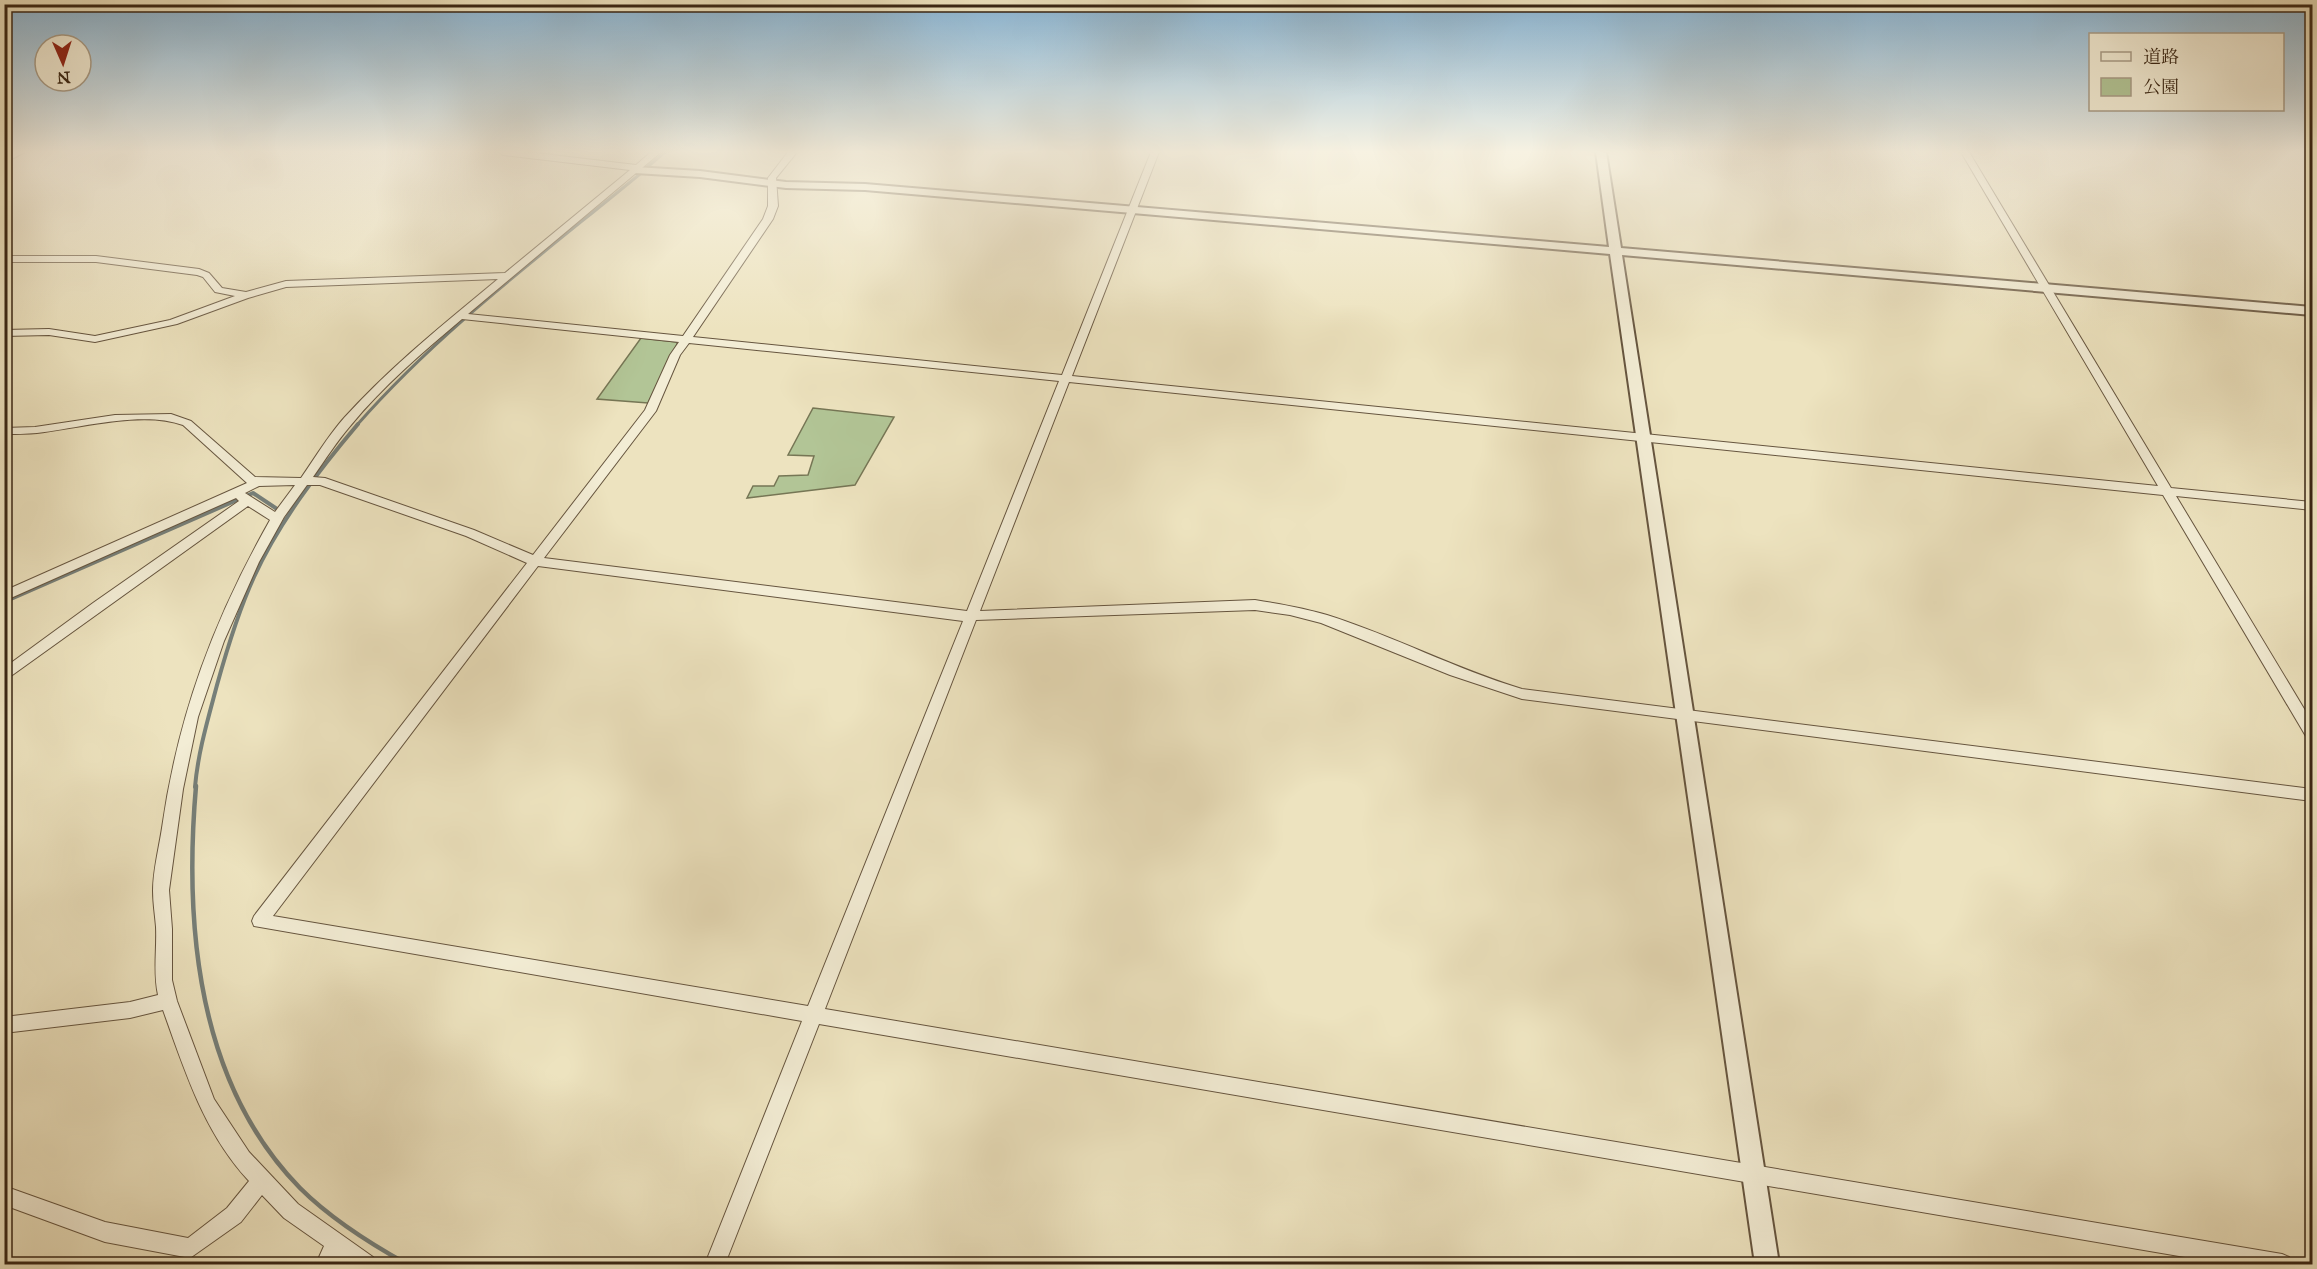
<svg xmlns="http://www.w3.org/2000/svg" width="2317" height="1269" font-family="'IM FELL Great Primer','Noto Serif JP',serif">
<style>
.green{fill:#b2c596;stroke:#767655;stroke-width:1.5}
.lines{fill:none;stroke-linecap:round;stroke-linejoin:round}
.stream-far2{stroke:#767f79;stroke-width:3}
.stream-far1{stroke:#767f79;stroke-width:4}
.stream{stroke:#767f79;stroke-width:4.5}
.minor-casing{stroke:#66553f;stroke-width:2}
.tertiary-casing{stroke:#66553f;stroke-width:4}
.minor{fill:#f3edd5;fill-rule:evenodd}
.tertiary{fill:#f3edd5;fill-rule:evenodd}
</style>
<rect width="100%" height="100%" fill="#ede3bf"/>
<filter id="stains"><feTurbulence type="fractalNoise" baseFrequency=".00333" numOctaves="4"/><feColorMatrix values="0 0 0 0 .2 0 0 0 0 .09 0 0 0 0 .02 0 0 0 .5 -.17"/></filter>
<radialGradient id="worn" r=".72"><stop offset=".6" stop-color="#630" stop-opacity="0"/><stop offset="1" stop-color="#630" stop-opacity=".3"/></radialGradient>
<path class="green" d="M641,338L677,342V344L648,403L597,399Z
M813,408L894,417L855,485L747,498L753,486H774L779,476L808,475L814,456L788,455Z"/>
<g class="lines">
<path class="stream-far2" d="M645,169L665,152
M357,425C440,330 543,254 640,174"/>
<path class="stream-far1" d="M4,602L253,493L280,511
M195,787C198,752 208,719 217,685C227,649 238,612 254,577C279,522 319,470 358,424"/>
<path class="stream" d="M196,786C184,924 197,1083 300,1188C331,1219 369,1243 407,1264"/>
<g class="minor-casing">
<path id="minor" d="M14,152H25L4,163V157Z
M499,152H527L636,165L651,152H661L468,314L683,336L763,219L768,206V178L788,152H797L776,178L778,206L773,219L693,337L1062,375L1151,152H1159L1072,376L2158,486L1961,152H1969L2171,488L2312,502V510L2176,496L2312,722V739L2307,738L2163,495L1069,382L980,611L1255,600C1280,604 1304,608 1327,615C1394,636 1455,669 1522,689L2312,789V801L1522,699L1450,675L1321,623L1290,615L1255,610L976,620L825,1009L2282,1254L2289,1257L2292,1264H2226L819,1024L725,1264H705L802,1021L254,926L252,921L254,916L527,563L466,536L320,485H307L284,517L259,562L224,641L198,717L183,789L169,890L172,929V980L177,1001L214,1099L249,1152L298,1204L373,1257L376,1264H350L339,1257L336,1264H316L324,1246L284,1218L262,1195L241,1222L190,1258L105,1242L4,1205V1186L105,1222L188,1238L227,1208L249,1181C204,1133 185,1071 163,1010L130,1018L4,1033V1017L130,1002L158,995C153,973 157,951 156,927C155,915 153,903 153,891C153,870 159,848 162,828C178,715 214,619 270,520L248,506L4,681V668L93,603L239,501L236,498L4,601V591L247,483L183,425C143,410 79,428 37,433C26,434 15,434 4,434V428L35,427L115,415L171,414L191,421L255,477L301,478C315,458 328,436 344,418C391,366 445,323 498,279L286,287L248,298L177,324L95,342L49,335L4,336V330L49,329L95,336L170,320L235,296L215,292L203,277L197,275L96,262H4V256H96L199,269L209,273L222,288L246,292L286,281L505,273L630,170L503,155ZM462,319L679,342L670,355L645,410L533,555L474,530L325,478L313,477C325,460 337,441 351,425C383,386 423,352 462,319ZM689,343L1059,381L967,611L544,558L656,411L680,355ZM295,485L275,512L245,493L259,486ZM538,566L963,621L808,1006L273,916Z"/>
</g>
<g class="tertiary-casing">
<path id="tertiary" d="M1596,152H1606L1621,248L2312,307V315L1622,255L1779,1264H1755L1610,254L865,190L786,188L700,177L635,173L630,170L635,167L700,171L786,182L865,184L1609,247Z"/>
</g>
<use href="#minor" class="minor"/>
<use href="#tertiary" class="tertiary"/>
</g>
<linearGradient id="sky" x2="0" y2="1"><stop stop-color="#8ab7d7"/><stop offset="0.46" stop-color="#f7f2e2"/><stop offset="1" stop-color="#f7f2e2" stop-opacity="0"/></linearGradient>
<rect width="2317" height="330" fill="url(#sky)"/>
<rect width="2317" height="1269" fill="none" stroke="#ede3bf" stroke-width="24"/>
<rect x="6" y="6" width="2305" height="1257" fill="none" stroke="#392614" stroke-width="3"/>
<rect x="12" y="12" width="2293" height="1245" fill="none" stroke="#392614" stroke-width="1.5"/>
<rect x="2089" y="33" width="195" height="78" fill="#f3edd5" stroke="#a99d88" stroke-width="1.5"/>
<rect x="2101" y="52" width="30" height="9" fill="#f3edd5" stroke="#a99d88" stroke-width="1.5"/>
<text x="2143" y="63" font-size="18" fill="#392614">道路</text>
<rect x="2101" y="78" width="30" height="18" fill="#b2c596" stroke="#a99d88" stroke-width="1.5"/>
<text x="2143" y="93" font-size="18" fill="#392614">公園</text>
<g transform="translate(63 63) rotate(177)"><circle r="28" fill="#f3edd5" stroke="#a99d88" stroke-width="1.5"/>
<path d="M0-4.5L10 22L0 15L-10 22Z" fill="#8f2418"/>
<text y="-9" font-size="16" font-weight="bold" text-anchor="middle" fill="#392614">N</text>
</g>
<rect width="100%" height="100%" filter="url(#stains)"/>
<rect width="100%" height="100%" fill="url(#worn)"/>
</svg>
